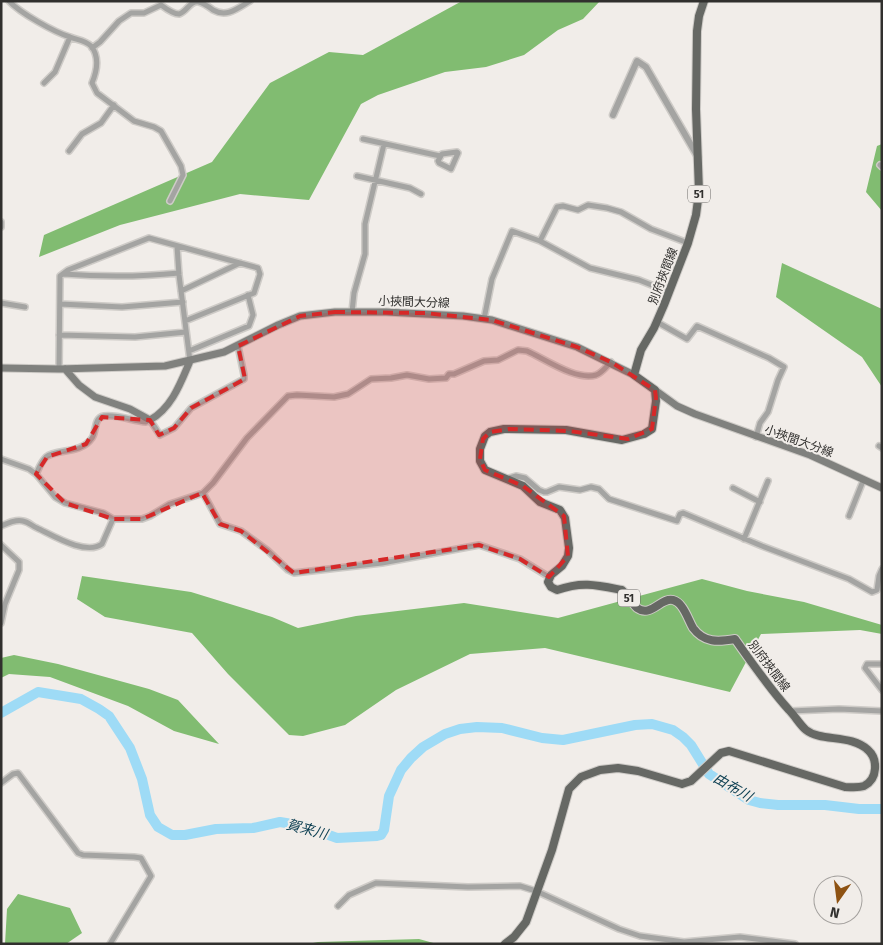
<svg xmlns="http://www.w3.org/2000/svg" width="883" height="945" font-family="'Fira Sans','Noto Sans JP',sans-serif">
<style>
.forest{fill:#81bc71}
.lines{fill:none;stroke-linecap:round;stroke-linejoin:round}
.river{stroke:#9edbf6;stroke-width:10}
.minor-casing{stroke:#cecbc7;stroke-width:8}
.tertiary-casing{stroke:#cecbc7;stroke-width:9}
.secondary-casing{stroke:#cecbc7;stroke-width:9}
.primary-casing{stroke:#cecbc7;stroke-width:10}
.minor{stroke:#a4a4a2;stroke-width:5}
.tertiary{stroke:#a4a4a2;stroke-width:6}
.secondary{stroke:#80817e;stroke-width:7}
.primary{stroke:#666864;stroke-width:8}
.marked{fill:#d62828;fill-opacity:0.2;stroke:#d62828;stroke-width:4;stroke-dasharray:10 6;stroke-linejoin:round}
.labels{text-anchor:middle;stroke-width:4;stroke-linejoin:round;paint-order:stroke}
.shield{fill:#f1ede9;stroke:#6b6966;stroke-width:1}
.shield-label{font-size:11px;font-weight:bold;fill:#31302e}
.street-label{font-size:12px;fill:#31302e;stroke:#f1ede9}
.water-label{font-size:14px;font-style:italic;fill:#0b3e51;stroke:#f1ede9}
</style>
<rect width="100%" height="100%" fill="#f1ede9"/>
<path class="forest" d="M462,1H600L583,19L558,30L524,55L486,67L445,72L378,95L361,104L309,200L240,194L120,225L39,257L44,235L212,162L270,83L329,52L363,55Z
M882,144V211L866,192L877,146Z
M782,263L882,309V387L862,357L776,297Z
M82,576L191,592L272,617L298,628L356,616L464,603L558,618L702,579L747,591L804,602L882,625V634L860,630L761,634L730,692L545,648L470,654L396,690L345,725L303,736L289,735L228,674L192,633L105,617L77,599Z
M14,655L58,664L149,689L178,700L219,744L174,731L128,706L50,677L9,674L1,678V658Z
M18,894L70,908L82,933L66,944H5L7,909Z
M419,939L437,944H308L318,942Z"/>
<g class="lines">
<path class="river" d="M1,713L38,692L81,699L99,709L109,716L130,748L142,779L150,815L158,827L172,835H185L216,829L253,828L280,822L304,826L337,838L377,836L381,835L384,830L389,796L401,770L411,758L423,747L445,734L460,729L477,727L502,728L542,738L563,740L635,725L652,724L673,730L683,737L691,745L709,774L749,800L760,803L778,805H825L859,809H882"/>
<g class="minor-casing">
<path id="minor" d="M9,1C20,13 54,32 70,37C77,40 85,40 91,46C100,57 97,71 92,83L97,93L134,121L154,127L161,131L181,166L183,175L170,201
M92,48L100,42L119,21L131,13H144L161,5C165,8 174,14 179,14C187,12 190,0 199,2C204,3 209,7 213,10C227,18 238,8 250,1
M44,83L55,72L70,37
M363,139L440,156
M69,151L82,134L101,123L114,105
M457,152L458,153L451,169L439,163L438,161L442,154Z
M880,165L882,167
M357,176L410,188L421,194
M1,222V227
M540,241L557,207L563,206L578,210L588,205L607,208L621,212L651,229L688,243
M177,246L179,275L190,361
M63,274C102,277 140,277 179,273
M181,291L240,263
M1,303L25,307
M60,304L122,307L183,302
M352,312L354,293L365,254V224L384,144
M484,319L492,279L512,231L540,241L590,268L639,280L669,292
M657,322L687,339L697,326L769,358L784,367L778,380L768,412L760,423L756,437
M59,335L135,337L186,332
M189,351L249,326L253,315L248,295
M59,369L60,276L68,270L149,238L258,268L260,274L254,293L185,321
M150,420L160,435L174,428L191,408L244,379V375L238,346
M879,446L882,448
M1,459L29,469L36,474L55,497L65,503L103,513L113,519H142L150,516L170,504L203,493L213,483L247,438L288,396L297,395L334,397L348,394L371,379L391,378L407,375L429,379L446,378L449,374H454L484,361L498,360L518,350L527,351C545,359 576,381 596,375C602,373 606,367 611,362
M36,474C39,468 41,462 46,457C57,448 80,455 92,438C97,431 93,418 104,416C117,414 133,421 146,422L147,419
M506,479L516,476L525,478L539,490L544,492H547L559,487L580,490L591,487L599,489L609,499L674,520L677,521L680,514L683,513L762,546L849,579L872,592L877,590L879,576L882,569
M733,488L760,502
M203,493L220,524L241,531L267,550L288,570L294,573L382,563L479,545L520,559L549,577
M849,516L863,481
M1,526C8,523 16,519 23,521C29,522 32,526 37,528C52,535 86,556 102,544L113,519
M744,539L768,481
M1,545L19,562V570L5,604L1,623
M882,664H867L865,668L882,690
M790,711L839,709L882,711
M1,783L13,774L18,773L78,853L83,855L134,857L141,858L151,876L110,944
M338,906L349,895L376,883L468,887L520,886L536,891L619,929L640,936L684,942L740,937L795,944"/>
</g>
<g class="tertiary-casing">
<path id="tertiary" d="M613,115L637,61L646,67L698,157"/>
</g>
<g class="secondary-casing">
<path id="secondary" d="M1,368L59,369L165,366L224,352L278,325L300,316L335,312H386L463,316L492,320L577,347L634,375
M65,369L79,385L95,397L130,409L150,420C172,408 181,382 190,361
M655,390L677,406L695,414L810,455L882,488"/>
</g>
<g class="primary-casing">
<path id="primary" d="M505,944L514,937L526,922L552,850L569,789L581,777L600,770L618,768L638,771L682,784L691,781L721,753L729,751L845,787C852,787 858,788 864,786C878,779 878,759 868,750C851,734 821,742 806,730C800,725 795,716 789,710C769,688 752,663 735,639C718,642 704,643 693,628C689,621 687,614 682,607C680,604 677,601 673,600C661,597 651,618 637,608C632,603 627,595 622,590C597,585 582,581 557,590L551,587L548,582L551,575L562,566L568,556L569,548L565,518L560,510L540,502L523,486L485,470L480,461V449L485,436L490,432L504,429L566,430L622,440L644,434L652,429L656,401L655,390L634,375L641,350L654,328L664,305L688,243L696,215L699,192L696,109L697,31L699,16L704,1"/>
</g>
<use href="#minor" class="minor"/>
<use href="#tertiary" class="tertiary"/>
<use href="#secondary" class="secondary"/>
<use href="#primary" class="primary"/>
</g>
<path class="marked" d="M335,312L425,313L492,320L577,347L611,362L655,390L656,398L652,429L628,439L569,431L510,429L490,432L483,439L480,459L485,470L523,486L564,516L568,556L549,577L520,559L479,545L294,573L241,531L220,524L202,493L142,519H113L65,503L36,474L47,457L86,444L102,417L150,420L159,435L174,428L191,408L245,379L238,346L300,316Z"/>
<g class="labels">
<g class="shield">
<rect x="688" y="185.5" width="22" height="17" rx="4"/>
<rect x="618" y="589.5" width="22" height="17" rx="4"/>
</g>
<g class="shield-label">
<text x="699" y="198">51</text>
<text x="629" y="602">51</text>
</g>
<g class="street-label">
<text transform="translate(663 276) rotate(-69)" y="4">別府挾間線</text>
<text transform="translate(414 302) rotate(2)" y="4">小挾間大分線</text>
<text transform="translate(799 441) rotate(20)" y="4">小挾間大分線</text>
<text transform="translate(769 666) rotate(53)" y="4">別府挾間線</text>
</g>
<g class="water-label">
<text transform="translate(733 787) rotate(30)" y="5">由布川</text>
<text transform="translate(307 829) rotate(15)" y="5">賀来川</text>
</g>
</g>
<rect width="883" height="945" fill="none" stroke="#31302e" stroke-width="5"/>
<g transform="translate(838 900) rotate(194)"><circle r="24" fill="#f1ede9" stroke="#a4a19e"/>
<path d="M0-4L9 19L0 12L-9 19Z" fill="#8e5212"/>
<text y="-8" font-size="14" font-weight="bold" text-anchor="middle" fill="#31302e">N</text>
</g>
</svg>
